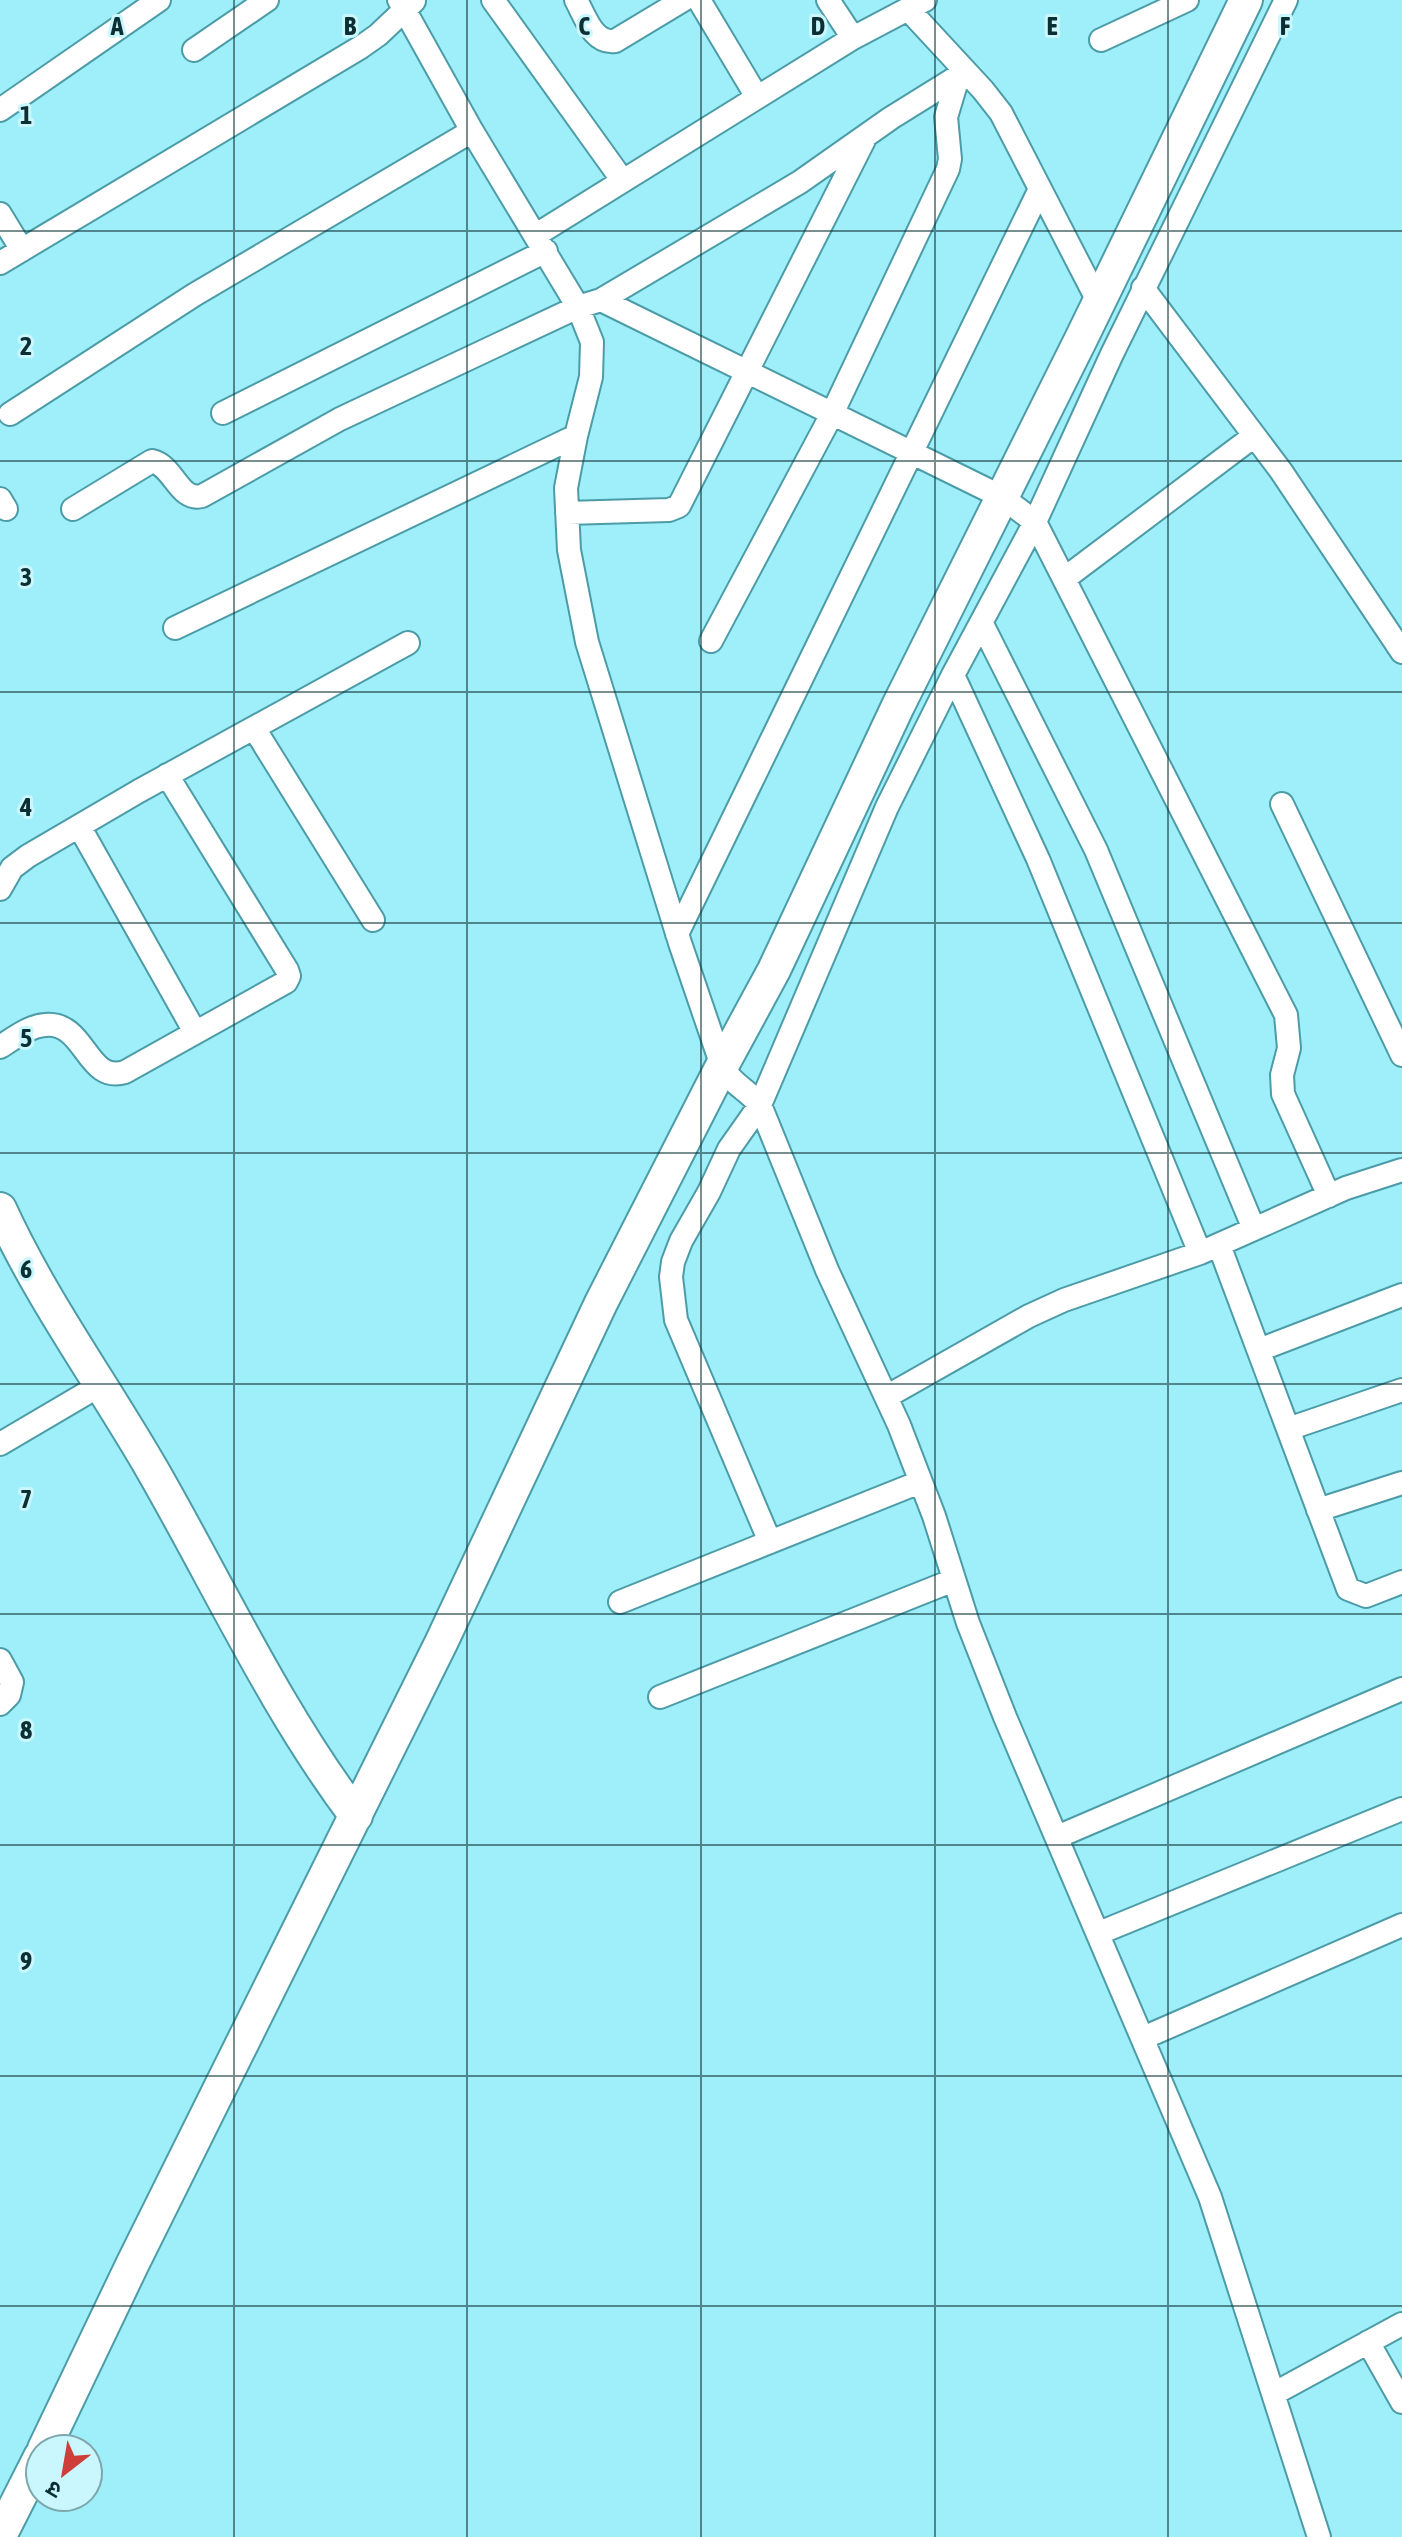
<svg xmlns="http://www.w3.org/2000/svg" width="1402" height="2537" font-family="'Asap Condensed','Noto Sans Devanagari',sans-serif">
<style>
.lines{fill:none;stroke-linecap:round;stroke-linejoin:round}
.street-casing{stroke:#4c9ca7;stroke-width:26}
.secondary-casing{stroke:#4c9ca7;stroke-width:36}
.street{stroke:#fff;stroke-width:22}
.secondary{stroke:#fff;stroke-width:32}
.grid{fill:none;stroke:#0c2f33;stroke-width:2;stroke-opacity:0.55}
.grid-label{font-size:26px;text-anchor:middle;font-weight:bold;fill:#0c2f33;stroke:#c9f7fd;stroke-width:6;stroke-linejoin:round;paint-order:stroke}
</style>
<rect width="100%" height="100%" fill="#9feffb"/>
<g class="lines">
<g class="street-casing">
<path id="street" d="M399,0L472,131L578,307L592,342L591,377L576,436L566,488L569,550L587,642L680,943L722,1066C730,1083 748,1090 760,1105L827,1270L899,1425L934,1516L968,1623L1005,1717L1210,2197L1319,2537
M493,0L623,181
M576,0C585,16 593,44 615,41L683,0
M699,0L757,97
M828,0L853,38
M908,9L983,90L1001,113L1099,303
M1101,40L1187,0
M194,50L267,0
M0,110L159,0
M0,214L22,250
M536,235L853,38L925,0
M0,263L361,47L378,35L414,1
M1143,288L1281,471L1402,652
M601,300L1002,497L1035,522L1286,1015L1289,1048L1282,1075L1283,1094L1329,1196
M223,413L546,251
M10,414L194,295L472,131
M0,499L6,509
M73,509L152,461C174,466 179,502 202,496L340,419L578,307L601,300L800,182L891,118L965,72
M567,513L669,510L679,506L864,140
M1064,579L1254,436
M982,624L1096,850L1254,1229
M175,628L576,436
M711,641L832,414L948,169L950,159L946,117L958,77
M953,675L1038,859L1200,1253
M254,728L373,920
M1282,804L1402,1055
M79,826L195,1032
M0,889L12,868L28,856L139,791L408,643
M677,934L1040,189
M0,1047C13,1039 29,1026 45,1025C86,1021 86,1084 125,1072L286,982L289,976L287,970L167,775
M1219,1245L1348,1589L1366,1596L1402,1582
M1259,1350L1402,1295
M886,1397L1029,1316L1064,1300L1200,1253L1346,1188L1402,1170
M1288,1429L1402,1390
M0,1444L102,1384
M1318,1510L1402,1483
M770,1542L676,1320L671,1277L673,1262L681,1241L709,1192L729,1149L760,1105L887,807L953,675L1035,522L1112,354L1286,0
M620,1602L920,1482
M0,1660L12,1682L9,1695L0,1704
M660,1697L954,1580
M1057,1837L1402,1689
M1099,1933L1402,1809
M1143,2038L1402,1925
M1368,2342L1402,2402
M1275,2393L1402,2324"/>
</g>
<g class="secondary-casing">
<path id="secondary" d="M0,1209C42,1301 103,1384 153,1471C219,1586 276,1710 356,1816
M44,2449L132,2265L441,1643L601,1303L722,1066L774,970L898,706L1082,337L1246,0
M0,2536L40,2457"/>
</g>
<use href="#street" class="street"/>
<use href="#secondary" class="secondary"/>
</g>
<path class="grid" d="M234,0V2537M467,0V2537M701,0V2537M935,0V2537M1168,0V2537M0,231H1402M0,461H1402M0,692H1402M0,923H1402M0,1153H1402M0,1384H1402M0,1614H1402M0,1845H1402M0,2076H1402M0,2306H1402"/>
<g class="grid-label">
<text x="117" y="35">A</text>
<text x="350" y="35">B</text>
<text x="584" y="35">C</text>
<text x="818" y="35">D</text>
<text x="1052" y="35">E</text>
<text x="1285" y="35">F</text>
<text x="26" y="124">1</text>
<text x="26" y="355">2</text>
<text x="26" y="586">3</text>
<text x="26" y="816">4</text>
<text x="26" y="1047">5</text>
<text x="26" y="1278">6</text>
<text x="26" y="1508">7</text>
<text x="26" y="1739">8</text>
<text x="26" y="1970">9</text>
</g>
<g transform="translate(64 2473) rotate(211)"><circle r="38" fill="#c9f7fd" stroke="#7da7ac" stroke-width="2"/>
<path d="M0-6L14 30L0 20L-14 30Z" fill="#cd3f38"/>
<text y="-12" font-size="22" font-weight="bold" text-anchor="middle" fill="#0c2f33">उ</text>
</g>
</svg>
